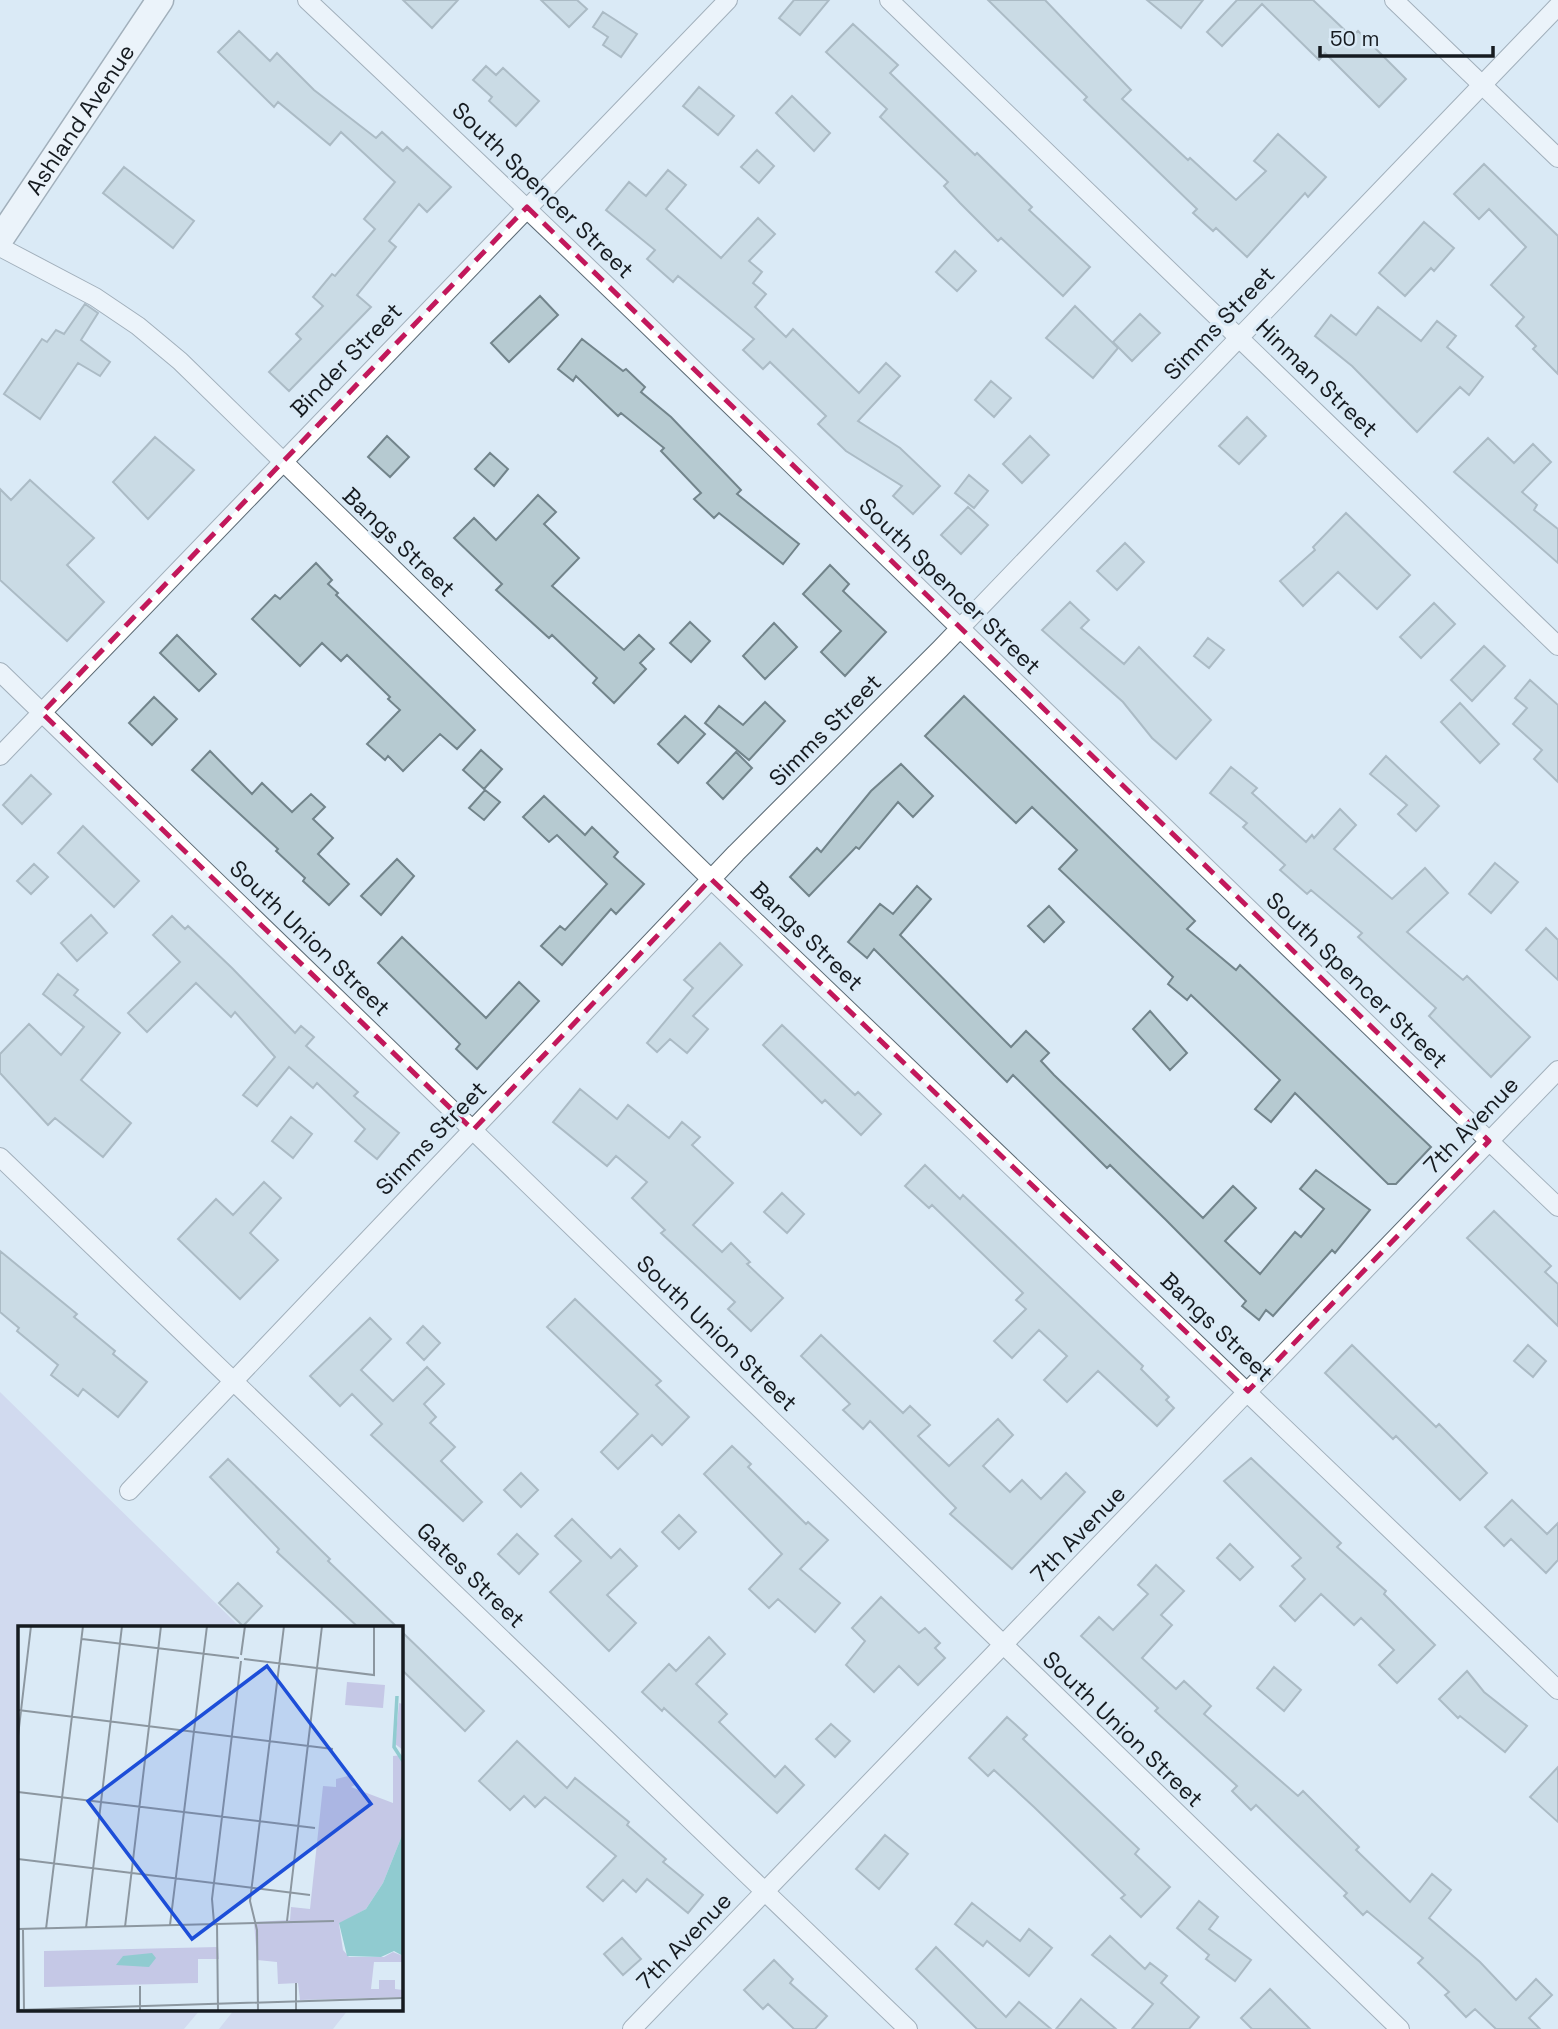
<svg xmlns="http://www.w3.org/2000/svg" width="1558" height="2029" font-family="'Space Grotesk',sans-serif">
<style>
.green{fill:#c5c8e6}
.building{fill:#b6cad1;stroke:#72848b;stroke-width:2}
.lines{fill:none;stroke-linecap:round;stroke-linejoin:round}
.street-casing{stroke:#5c6a74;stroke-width:20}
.secondary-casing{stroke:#5c6a74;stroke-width:29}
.street{stroke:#fff;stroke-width:18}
.secondary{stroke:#fff;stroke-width:26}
.marked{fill:none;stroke:#c2185b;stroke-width:5;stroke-dasharray:14 9;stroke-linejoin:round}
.labels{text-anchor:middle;stroke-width:6;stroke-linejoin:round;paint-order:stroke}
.street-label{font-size:23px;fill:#161b20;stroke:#daeaf6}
.inset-river{fill:none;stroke:#90cbd0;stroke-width:3.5}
.inset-road{fill:none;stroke:#8c97a0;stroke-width:2}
.view{fill:#1d4ed8;fill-opacity:0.15;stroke:#1d4ed8;stroke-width:3.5}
.inset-edge{fill:none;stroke:#161b20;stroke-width:3.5}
</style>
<rect width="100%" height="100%" fill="#daeaf6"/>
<path class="green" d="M0,1392L241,1628H19V2010H200L184,2029H0Z
M234,2010H348L333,2029H219Z"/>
<path class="building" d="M403,0H458L432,28Z
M541,0H577L587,9L569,27Z
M794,0H829L800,35L779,18Z
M988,0H1045L1131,90L1122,99L1188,160L1190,158L1236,200L1266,171L1254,161L1278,134L1326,177L1308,197L1305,193L1247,257L1216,228L1213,231L1193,213L1197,209L1084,100L1087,97Z
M1147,0H1203L1181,28Z
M1237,0H1313L1352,37L1358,31L1406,79L1379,107L1325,53L1319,60L1262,4L1222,46L1207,32Z
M603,12L637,34L621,57L603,45L608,37L593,27Z
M853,24L898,65L890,73L975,155L977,153L1032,207L1029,210L1090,267L1063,296L1001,238L998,241L960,203L944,186L948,182L880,117L887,109L826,52Z
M239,31L270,61L277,53L314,90L376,138L382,132L403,151L407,147L451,187L427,212L419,204L389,241L396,247L357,295L371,307L289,391L269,372L301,339L296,334L323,306L313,297L332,274L335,276L375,229L364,219L395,182L341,132L330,145L278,102L274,107L218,52Z
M486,66L496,75L503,68L539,101L516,126L489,101L492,97L473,80Z
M699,87L734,116L718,135L683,106Z
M792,96L830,133L814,151L776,113Z
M757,150L774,166L759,183L741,167Z
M1484,164L1558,236V374L1533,349L1536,346L1516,326L1524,317L1491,285L1526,247L1489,209L1479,219L1454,194Z
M124,167L194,221L173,248L103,193Z
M668,170L686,185L666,209L721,258L758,218L775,234L749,261L762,272L753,283L766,294L755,307L786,337L793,329L859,393L886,363L900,376L858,421L900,448L940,486L913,514L893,496L902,486L846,451L818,424L826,416L770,362L763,369L743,350L754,339L678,276L673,282L647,259L655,250L606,210L629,182L646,196Z
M1424,222L1454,248L1434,271L1431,268L1405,296L1379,273Z
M955,251L976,271L957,291L936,272Z
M540,296L558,315L509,362L491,343Z
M85,304L98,313L81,340L110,362L100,376L78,363L40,419L4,394L42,339L47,342L56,330L64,334Z
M1075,306L1118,348L1093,378L1046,338Z
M1378,307L1421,341L1437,321L1456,336L1447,347L1483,377L1469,395L1460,387L1417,432L1352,366L1315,336L1331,315L1356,335Z
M1140,314L1160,333L1132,361L1113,342Z
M582,339L623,371L626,369L645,387L641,392L671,417L741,490L737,494L799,544L783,564L719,513L714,518L694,499L701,493L661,451L664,448L621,413L618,416L576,376L573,381L558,369Z
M991,381L1011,398L994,417L975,400Z
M1247,417L1266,436L1239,464L1219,446Z
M387,436L409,457L390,477L368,457Z
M1030,436L1049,455L1022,483L1003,464Z
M155,437L194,470L148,519L113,482Z
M1488,438L1514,463L1533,444L1551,462L1522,492L1537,505L1534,510L1558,529V563L1454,472Z
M490,453L508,469L494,486L475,469Z
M969,475L988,491L974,508L955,493Z
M30,480L94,538L67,565L104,602L67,641L0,580V489L11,500Z
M538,495L556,512L544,524L579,558L552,586L624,650L639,635L654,649L640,663L646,669L614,703L593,683L597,678L552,635L549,638L496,590L502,584L454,538L474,518L496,540Z
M968,507L988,525L961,554L941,535Z
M1346,513L1410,575L1377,609L1338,572L1303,606L1280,581L1315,550L1313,547Z
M1125,543L1144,562L1117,590L1097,571Z
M316,563L332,580L328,584L338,593L336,595L475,730L457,749L440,734L403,771L388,756L385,760L367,744L400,710L388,699L390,697L347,655L341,661L322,643L300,666L252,619L275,595L280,599Z
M830,565L849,584L843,591L886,632L845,676L821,652L841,631L803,594Z
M1070,602L1089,620L1081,628L1124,664L1139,647L1211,720L1176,759L1152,738L1123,702L1042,630Z
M1434,603L1455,624L1421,658L1400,637Z
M690,622L710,641L691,662L670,643Z
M774,623L797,647L765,679L743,656Z
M177,635L216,674L199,691L160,653Z
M1208,638L1224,650L1209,668L1194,656Z
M1484,646L1505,666L1472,701L1451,680Z
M1530,680L1558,705V782L1534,759L1542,750L1513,724L1527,708L1515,698Z
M964,696L1195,921L1187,929L1236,970L1240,965L1431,1147L1396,1184H1388L1295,1093L1271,1122L1255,1109L1280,1080L1191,995L1187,1000L1168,984L1173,977L1059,869L1077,850L1032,807L1016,823L925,736Z
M154,697L177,719L152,745L129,723Z
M765,702L785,721L749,760L705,723L719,706L743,725Z
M1460,703L1499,744L1480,763L1441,722Z
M685,716L705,734L678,763L658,744Z
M481,750L502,769L484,789L463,770Z
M210,751L252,794L262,783L292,812L311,794L325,807L313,819L333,838L318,854L349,884L329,905L303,881L305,878L276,851L278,849L192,770Z
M736,752L752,768L723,799L707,783Z
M1386,756L1439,806L1416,831L1398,814L1407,805L1370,774Z
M901,764L933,796L913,817L898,802L859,849L856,847L809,896L790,877L817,848L821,852L871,791Z
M1231,767L1257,788L1252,793L1306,842L1312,835L1314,838L1340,809L1356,825L1334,849L1392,899L1425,868L1448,893L1407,932L1463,980L1467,976L1530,1037L1491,1077L1429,1016L1436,1008L1358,937L1362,933L1311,890L1307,894L1280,870L1285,865L1243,827L1247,823L1210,793Z
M31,775L51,794L22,824L3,805Z
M485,790L500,802L484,820L469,808Z
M544,796L585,835L592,827L618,852L614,857L644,884L616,914L611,909L562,965L541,946L560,926L565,930L607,884L557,835L549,842L523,817Z
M83,826L139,881L114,907L58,853Z
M397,859L414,876L381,915L361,896Z
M1495,863L1518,882L1491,913L1469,894Z
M34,864L48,877L31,894L17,881Z
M917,886L931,899L900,935L1011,1047L1026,1031L1049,1053L1041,1061L1054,1075L1203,1218L1233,1186L1256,1208L1225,1241L1260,1274L1295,1232L1301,1237L1324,1209L1300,1189L1316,1170L1370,1210L1335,1253L1332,1250L1273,1316L1266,1310L1259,1320L1242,1306L1246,1301L1166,1220L1110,1165L1107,1168L1013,1075L1007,1082L874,949L867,958L848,942L880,904L893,914Z
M1049,906L1064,922L1044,942L1028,926Z
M91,915L107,933L77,961L61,943Z
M172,916L185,929L188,926L232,968L295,1033L301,1026L314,1037L306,1046L358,1092L354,1096L399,1133L377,1159L355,1141L365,1129L317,1083L313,1088L289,1067L257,1106L243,1095L275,1057L235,1012L231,1017L196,983L147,1032L128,1013L180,962L153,935Z
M1546,928L1558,940V980L1526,950Z
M402,937L486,1018L519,982L539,1001L477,1069L456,1049L460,1044L378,963Z
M720,943L742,965L693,1016L708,1029L687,1053L670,1039L657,1052L647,1043L693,988L684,980Z
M58,974L78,990L74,995L120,1033L81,1080L131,1123L103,1157L55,1118L48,1125L0,1073V1054L29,1024L61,1055L84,1027L43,994Z
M1150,1011L1187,1053L1170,1070L1133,1029Z
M782,1025L855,1095L858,1092L881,1114L861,1135L825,1100L822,1103L763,1045Z
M580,1089L617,1119L628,1105L669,1138L682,1122L700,1137L692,1145L733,1183L693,1225L722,1252L731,1243L750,1262L747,1264L783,1298L751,1331L728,1309L735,1302L661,1233L665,1230L632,1198L647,1182L616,1156L607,1166L553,1122Z
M291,1117L312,1134L293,1158L272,1141Z
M925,1165L960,1199L963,1195L1143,1366L1141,1369L1169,1397L1166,1400L1174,1408L1157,1426L1098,1371L1067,1402L1044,1380L1067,1356L1039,1330L1012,1358L994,1341L1026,1309L1016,1300L1023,1293L932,1205L929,1208L905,1186Z
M264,1182L281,1198L250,1233L278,1260L240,1299L178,1239L216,1199L233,1215Z
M782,1193L804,1214L787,1233L764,1212Z
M1494,1211L1551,1266L1545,1272L1558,1284V1326L1467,1238Z
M0,1251L77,1314L74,1317L115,1351L113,1354L147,1382L118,1417L83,1389L78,1396L51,1375L58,1365L17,1331L19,1328L0,1312Z
M575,1299L661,1381L656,1385L689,1417L662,1445L652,1435L618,1469L601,1452L638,1414L547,1327Z
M370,1318L391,1339L361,1370L393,1401L427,1367L444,1384L424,1404L436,1417L430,1423L455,1447L441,1461L482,1502L463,1521L371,1435L382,1424L352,1394L340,1406L310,1376Z
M423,1326L440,1343L424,1360L407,1343Z
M821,1335L903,1413L910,1406L930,1425L918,1436L949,1466L998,1419L1013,1435L983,1466L1010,1492L1022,1480L1041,1499L1066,1473L1085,1492L1012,1569L950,1514L956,1508L870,1421L863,1429L843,1410L850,1404L801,1356Z
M1352,1345L1436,1427L1439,1424L1487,1473L1460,1500L1396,1436L1393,1439L1325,1373Z
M1528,1345L1546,1361L1533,1377L1514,1361Z
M732,1446L751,1464L748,1467L806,1524L808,1522L828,1540L800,1569L840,1603L815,1632L778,1599L769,1608L749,1589L782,1554L704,1474Z
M1251,1458L1341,1543L1337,1547L1386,1591L1384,1594L1435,1645L1397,1683L1379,1665L1394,1650L1361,1618L1354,1625L1321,1594L1295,1621L1280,1606L1305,1579L1292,1566L1301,1558L1224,1481Z
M228,1459L330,1559L328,1561L398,1628H359L277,1552L279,1549L210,1477Z
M521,1473L538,1490L521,1507L504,1490Z
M1512,1500L1547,1534L1558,1523V1560L1546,1573L1511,1539L1504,1546L1485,1527Z
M679,1515L696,1532L679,1549L662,1532Z
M572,1519L611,1558L620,1549L637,1566L607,1595L636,1623L609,1651L550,1592L581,1561L555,1536Z
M517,1534L538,1554L519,1574L498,1554Z
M1230,1544L1253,1567L1240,1580L1217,1558Z
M1156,1565L1184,1591L1161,1615L1172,1625L1142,1658L1176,1689L1184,1681L1211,1706L1204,1714L1298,1796L1303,1791L1359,1847L1356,1850L1410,1902L1432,1874L1451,1890L1429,1918L1480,1962L1516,2000L1536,1979L1552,1995L1529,2018L1540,2029H1496L1475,2009L1466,2017L1445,1995L1449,1992L1418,1963L1423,1958L1367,1911L1363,1915L1344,1896L1347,1893L1256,1805L1251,1810L1232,1791L1237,1786L1155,1711L1158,1708L1081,1636L1099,1617L1113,1630L1148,1594L1138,1585Z
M238,1583L262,1606L243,1626L219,1603Z
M881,1597L919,1633L925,1628L940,1643L935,1648L945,1658L918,1685L899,1666L874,1692L846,1665L865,1641L852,1628Z
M401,1631L484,1711L465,1731L401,1669Z
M709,1637L725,1654L696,1684L727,1714L719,1722L775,1777L785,1766L804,1785L777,1813L664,1708L662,1711L642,1692L669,1664L676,1671Z
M1274,1667L1301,1690L1284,1711L1257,1688Z
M1467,1671L1484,1692L1527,1726L1505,1752L1460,1716L1458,1718L1439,1699Z
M1007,1717L1027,1735L1023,1739L1139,1849L1135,1854L1170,1887L1141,1917L1121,1898L1125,1895L1034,1807L994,1770L988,1776L969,1758Z
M831,1724L850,1741L835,1757L816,1739Z
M517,1741L567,1788L575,1778L629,1822L627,1825L666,1859L663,1862L703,1895L688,1913L647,1879L636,1892L623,1880L603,1901L587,1887L616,1856L545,1797L535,1807L524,1796L510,1810L479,1781Z
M1558,1767V1822L1530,1797Z
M885,1835L908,1854L879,1889L856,1869Z
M1199,1901L1218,1917L1209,1929L1251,1960L1235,1981L1206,1959L1209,1955L1177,1928Z
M972,1903L1020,1941L1029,1929L1052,1948L1029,1976L987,1941L983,1946L955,1924Z
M1110,1936L1145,1969L1150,1963L1167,1976L1161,1983L1199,2017L1189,2029H1132L1153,2004L1092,1955Z
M622,1938L641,1959L623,1975L604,1954Z
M936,1947L1006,2017L1019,2002L1051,2029H977L916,1969Z
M774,1960L793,1979L790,1983L827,2016L815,2029H794L768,2004L763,2009L744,1990Z
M1270,1989L1310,2029H1252L1241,2018Z
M1081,1999L1116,2029H1056Z"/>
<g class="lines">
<g class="street-casing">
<path id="street" d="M307,0C729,397 1139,807 1558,1207
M889,0L1558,646
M1394,0L1558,158
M0,247L95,297L138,326L180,361L711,879L1558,1690
M0,672L1400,2029
M0,756L728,0
M0,1157L908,2029
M129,1491L736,853L940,649L1558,6
M632,2029L1558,1070"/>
</g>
<g class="secondary-casing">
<g id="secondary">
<path id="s1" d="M0,239L160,0"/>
</g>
</g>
<use href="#street" class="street"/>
<use href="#secondary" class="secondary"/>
</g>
<path d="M0 0H1558V2029H0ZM527,207L1489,1141L1248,1391L711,879L473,1130L42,713Z" fill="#daeaf6" fill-opacity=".55" fill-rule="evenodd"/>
<path class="marked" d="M527,207L1489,1141L1248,1391L711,879L473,1130L42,713Z"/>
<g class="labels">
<g class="street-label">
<text dy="8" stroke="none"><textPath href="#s1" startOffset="144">Ashland Avenue</textPath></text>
<text transform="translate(543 190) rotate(44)" y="8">South Spencer Street</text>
<text transform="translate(1219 323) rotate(-46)" y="8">Simms Street</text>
<text transform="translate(346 360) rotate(-46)" y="8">Binder Street</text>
<text transform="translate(1317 378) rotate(44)" y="8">Hinman Street</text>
<text transform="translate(399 542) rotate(44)" y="8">Bangs Street</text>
<text transform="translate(950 586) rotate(44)" y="8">South Spencer Street</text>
<text transform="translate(825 730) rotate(-45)" y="8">Simms Street</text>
<text transform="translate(807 936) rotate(44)" y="8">Bangs Street</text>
<text transform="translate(310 938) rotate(44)" y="8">South Union Street</text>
<text transform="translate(1357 980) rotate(44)" y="8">South Spencer Street</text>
<text transform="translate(1471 1125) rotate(-46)" y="8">7th Avenue</text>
<text transform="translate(431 1138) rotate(-46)" y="8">Simms Street</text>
<text transform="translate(1217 1327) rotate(44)" y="8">Bangs Street</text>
<text transform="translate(717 1333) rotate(44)" y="8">South Union Street</text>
<text transform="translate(1078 1534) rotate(-46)" y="8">7th Avenue</text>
<text transform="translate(471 1575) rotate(44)" y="8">Gates Street</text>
<text transform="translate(1123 1729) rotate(44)" y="8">South Union Street</text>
<text transform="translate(684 1941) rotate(-46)" y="8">7th Avenue</text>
</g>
</g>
<g transform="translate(18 1626)">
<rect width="385" height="385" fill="#daeaf6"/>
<path d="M329,56L367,59L365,82L327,79ZM381,77L385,78V124L377,118ZM385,129V207L365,257L348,283L321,298L325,324L331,331H366L375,326L385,330V336H356L353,363H361V354H377V363L385,364V371L282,374L280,357L260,358L259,336L239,334L236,296L272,294L273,281L292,283L305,160L318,161V153L334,149L339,158L333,161L375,177V130ZM200,321L201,333H180V357L26,361V325Z" fill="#c5c8e6"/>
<path d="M385,207V330L376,325L363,331L329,330L321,297L348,283L365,257ZM134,327L138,332L131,341L98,339L105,330Z" fill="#90cbd0"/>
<path class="inset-river" d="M379,70L376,121L385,135"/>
<path class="inset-road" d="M64,13L221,32M223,29L227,0M226,33L356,49V0M0,84L315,123M0,110L13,0M0,166L297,202M0,233L292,269M269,295L304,0M196,297L194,273L223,35M199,297L200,385M152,299L189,0M107,301L143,0M68,302L104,0M0,303L316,295M28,303L65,0M5,304L6,385M278,357V385M122,360V385M0,384L385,372M240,385L239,304L232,275L266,0"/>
<path class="view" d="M249,40L353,178L174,313L70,175Z"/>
<rect width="385" height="385" class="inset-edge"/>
</g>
<path d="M1320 46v10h173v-10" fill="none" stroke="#161b20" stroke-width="3.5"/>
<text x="1330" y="46" font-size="21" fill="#161b20" stroke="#daeaf6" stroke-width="5" paint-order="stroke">50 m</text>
</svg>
